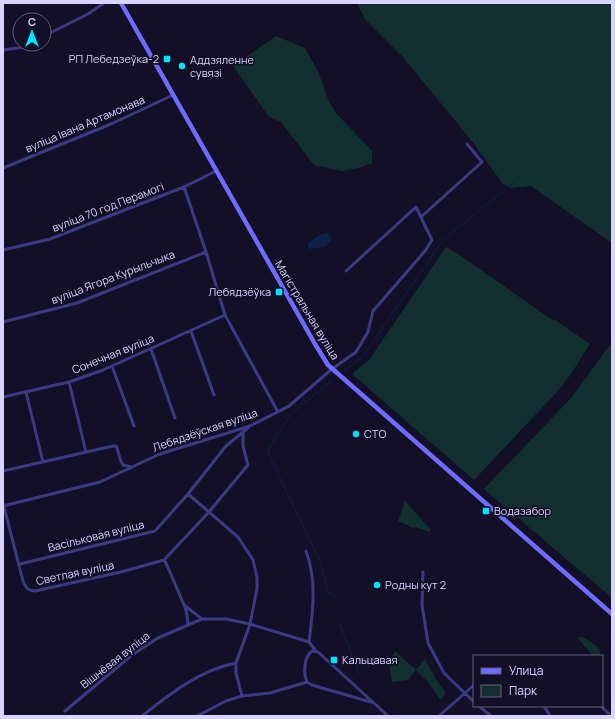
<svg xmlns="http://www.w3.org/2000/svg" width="615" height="719" font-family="Manrope,sans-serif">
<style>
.green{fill:#12302f}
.water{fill:#0c2248}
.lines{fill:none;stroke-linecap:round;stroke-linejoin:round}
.stream{stroke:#0c2248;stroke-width:1}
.street{stroke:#3d3a85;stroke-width:3}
.secondary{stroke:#6f6bff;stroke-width:4.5}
.poi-dot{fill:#00e5ff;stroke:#130f26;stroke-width:1.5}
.labels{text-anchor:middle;stroke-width:3.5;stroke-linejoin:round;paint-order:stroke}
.poi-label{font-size:11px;fill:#d9d4ff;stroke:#130f26;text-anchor:start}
.street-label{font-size:11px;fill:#d9d4ff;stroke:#130f26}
</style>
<rect width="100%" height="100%" fill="#130f26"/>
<path class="green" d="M357,3H612V243L531,186L511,188L503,184L472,141L401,55L365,19Z
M276,36L305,48L318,71L329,102L336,113L372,151V163L359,168L342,171L314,165L281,122L269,117L233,66Z
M446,247L458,254L551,319L554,321L555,320L590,344L571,374L556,393L474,480L352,374L369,360Z
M612,342V598L484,489L571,398Z
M405,501L430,529V532L415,527L414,528L398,521Z
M579,637C588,638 594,644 600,650V655L593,656L578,638Z
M395,651L416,670L425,659L437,681L445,692V695L440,699L428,682L416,670L408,680L392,682L389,662Z"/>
<path class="water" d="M327,233L331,237L332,240L325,247L309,249L308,248V244C313,239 321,233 327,233Z"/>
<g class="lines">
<path class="stream" d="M342,372L362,357L444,239L518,179
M332,380L290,415L269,448L268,453L321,563L328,592L335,597
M340,624L359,674
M370,706L374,716"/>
<path class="street" d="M44,36L88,14L104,3
M3,50L25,47L29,44
M3,168L111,124L173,95
M184,187L206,252L225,315L278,412
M421,217L482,162L467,144
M3,250L50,239L184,187L216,171
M3,322L77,303L206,252
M191,331L214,395
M151,349L175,418
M112,366L134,426
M69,382L86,452
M26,392L43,462
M3,397L69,382L103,370L225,315
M3,471L113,446H116C119,452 119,459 123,465L131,467
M188,494L238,537L253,560L257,577V589L250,624L236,663V673L242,696
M3,503L23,581C26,588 27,590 35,591L121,572L164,560L208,513L248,465L243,446V433
M3,506L100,482L160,454L250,426L289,406L332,369L356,352L368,332L373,311L425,251L432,240L416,207L346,271
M306,551C317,581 313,611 309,642
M164,560L167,565L184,605L202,619
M20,564L155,531L188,494L226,446L249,427
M423,572L422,605L428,643L444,673L474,702
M185,607L187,615L188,625
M309,642L315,650
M374,703L312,685L307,682C303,673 304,657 312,651L318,652L388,716
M479,706L491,716
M544,706L550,716
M601,706L611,716
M65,711L132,655L158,638L202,619H226L250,624L309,642
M142,716C170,694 200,670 236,663
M197,716L226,701L242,696L270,693L307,682
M439,716L474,685"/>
<path class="secondary" d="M121,3L315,344L328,365L612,614"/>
</g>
<g class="poi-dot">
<rect x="163" y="55" width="8" height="8" rx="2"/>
<circle cx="182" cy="66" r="4"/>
<rect x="275" y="288" width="8" height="8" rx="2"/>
<circle cx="356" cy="434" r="4"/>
<rect x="482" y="507" width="8" height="8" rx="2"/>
<circle cx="377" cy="585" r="4"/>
<rect x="330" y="656" width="8" height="8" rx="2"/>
</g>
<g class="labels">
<g class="poi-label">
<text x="159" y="63" text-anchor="end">РП Лебедзеўка-2</text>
<text x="190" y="64">Аддзяленне<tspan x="190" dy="13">сувязі</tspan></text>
<text x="271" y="296" text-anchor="end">Лебядзёўка</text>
<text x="364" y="438">СТО</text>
<text x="494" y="515">Водазабор</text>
<text x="385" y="589">Родны кут 2</text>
<text x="342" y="664">Кальцавая</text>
</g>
<g class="street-label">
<text transform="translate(85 124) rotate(-23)" y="4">вуліца Івана Артамонава</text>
<text transform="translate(108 207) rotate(-21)" y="4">вуліца 70 год Перамогі</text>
<text transform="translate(113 277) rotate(-21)" y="4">вуліца Ягора Курыльчыка</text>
<text transform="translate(307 310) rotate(59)" y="4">Магістральная вуліца</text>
<text transform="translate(113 354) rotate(-22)" y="4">Сонечная вуліца</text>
<text transform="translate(205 430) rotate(-19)" y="4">Лебядзёўская вуліца</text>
<text transform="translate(96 536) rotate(-14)" y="4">Васільковая вуліца</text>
<text transform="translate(75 573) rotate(-12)" y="4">Светлая вуліца</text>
<text transform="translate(115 660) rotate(-38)" y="4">Вішнёвая вуліца</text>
</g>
</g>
<rect width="615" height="719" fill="none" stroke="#d9d4ff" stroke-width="8"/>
<rect x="473" y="655" width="130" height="52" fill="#130f26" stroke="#625e7d"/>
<rect x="481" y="668" width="20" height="6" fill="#6f6bff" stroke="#625e7d"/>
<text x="509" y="675" font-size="12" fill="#d9d4ff">Улица</text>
<rect x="481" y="685" width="20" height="12" fill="#12302f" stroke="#625e7d"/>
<text x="509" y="695" font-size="12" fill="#d9d4ff">Парк</text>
<g transform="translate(32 32)"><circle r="19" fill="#130f26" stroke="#625e7d"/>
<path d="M0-3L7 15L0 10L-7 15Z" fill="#00e5ff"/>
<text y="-6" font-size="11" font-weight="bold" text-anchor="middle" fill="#d9d4ff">С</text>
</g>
</svg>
